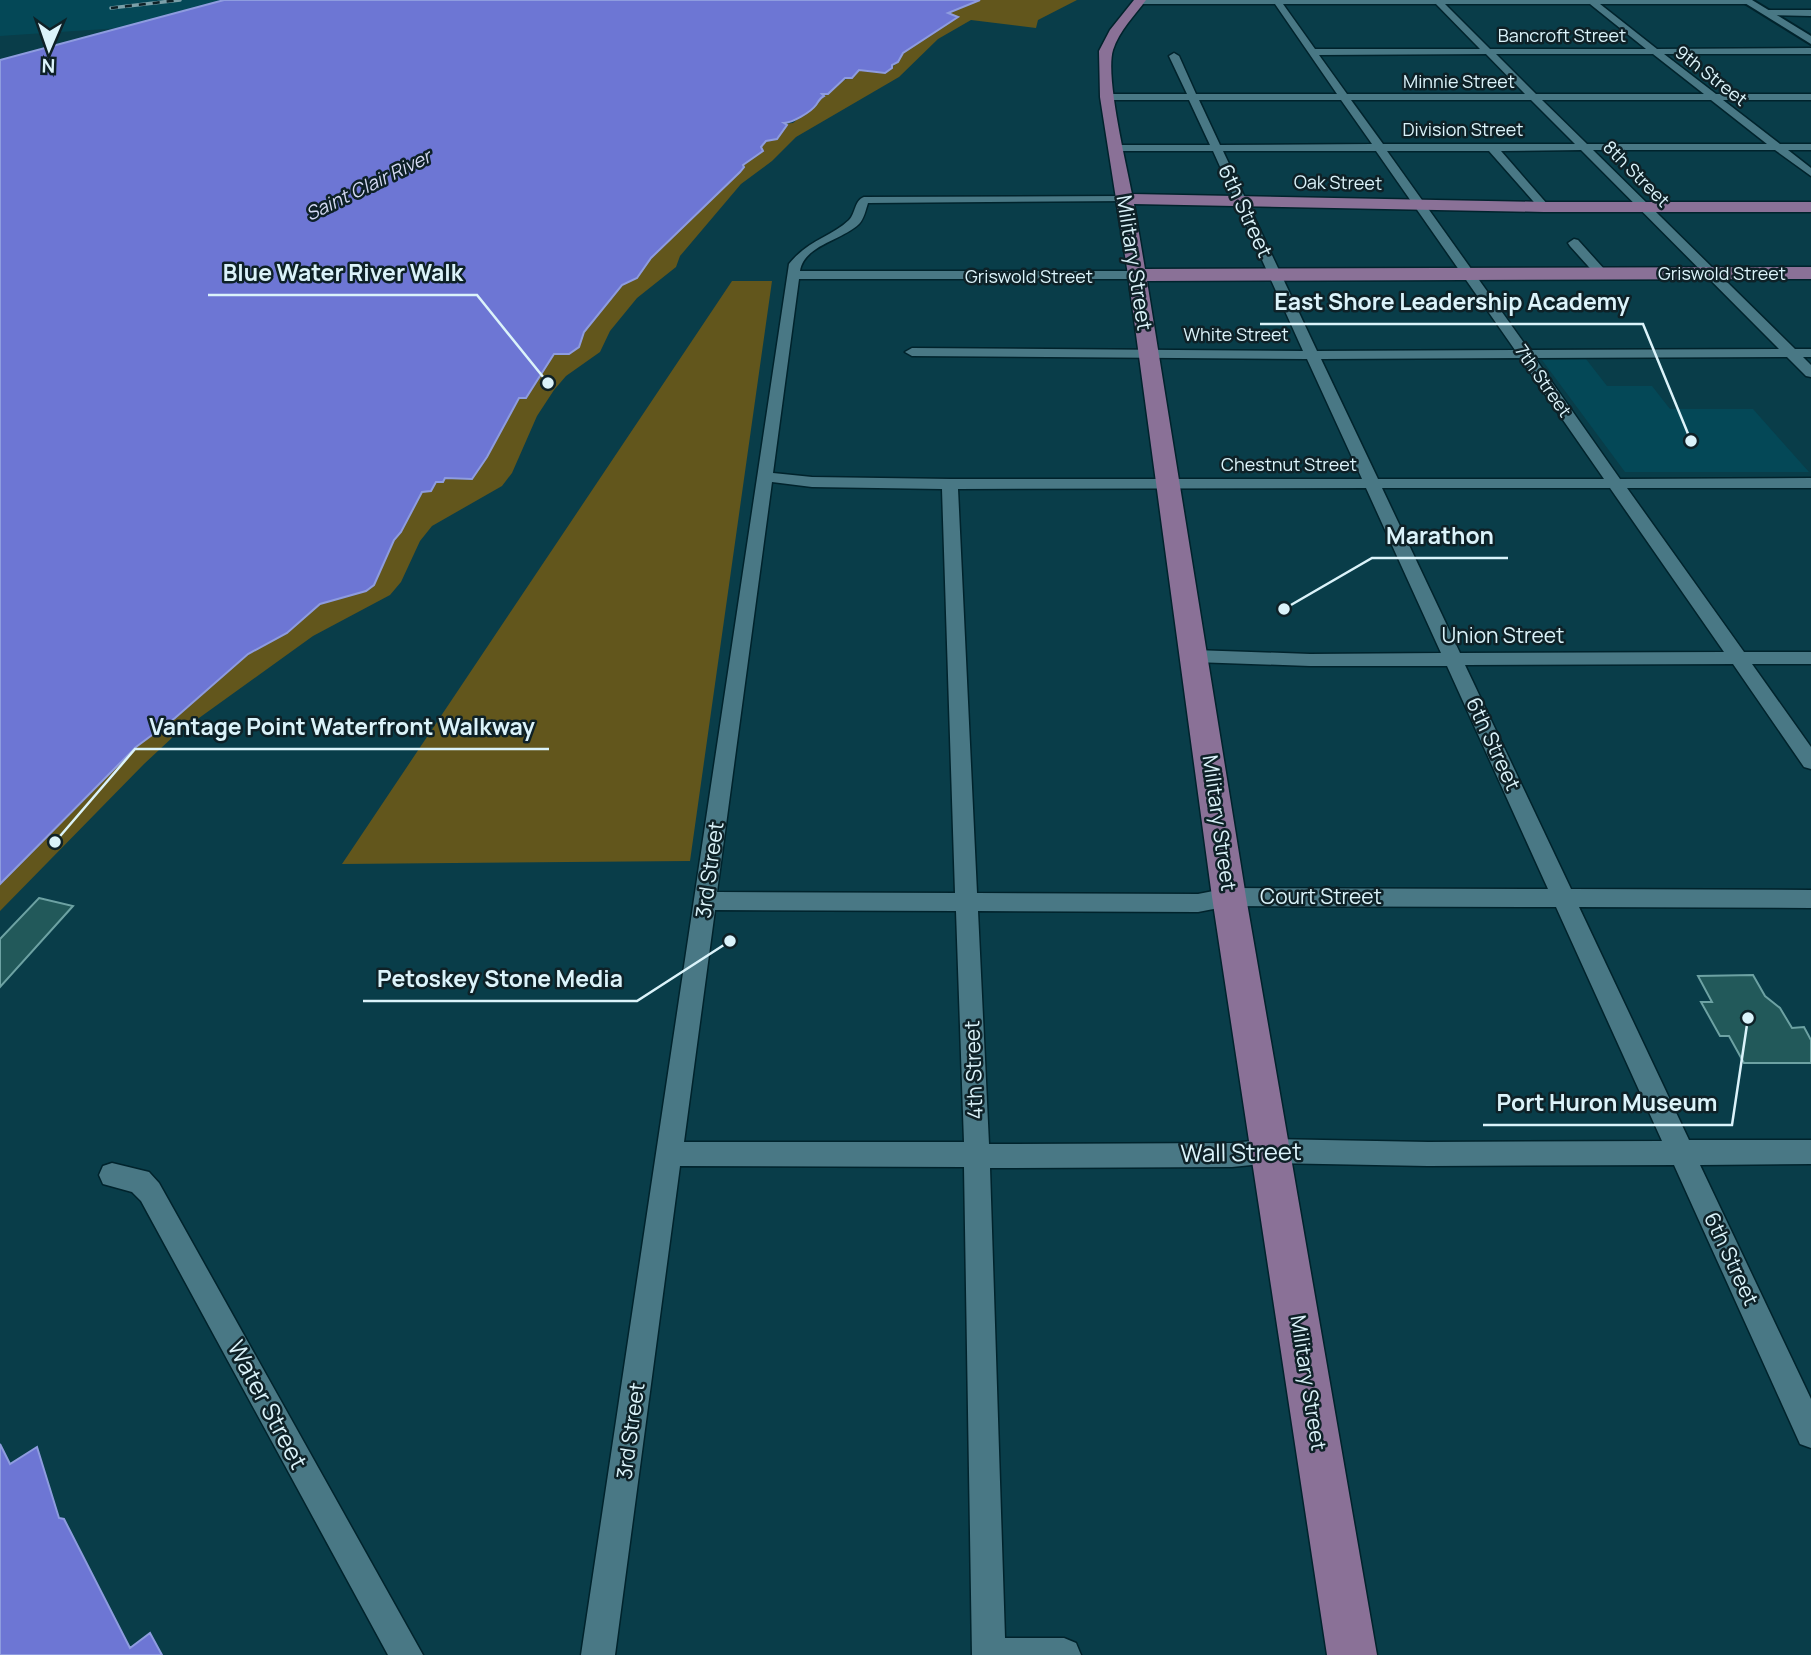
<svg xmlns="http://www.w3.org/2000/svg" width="1811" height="1655" font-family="Manrope,sans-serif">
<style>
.built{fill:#044857}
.green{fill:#62561c}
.water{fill:#6d76d4;stroke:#8e9cdf;stroke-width:2}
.building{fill:#22595a;stroke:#6da2a3;stroke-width:2}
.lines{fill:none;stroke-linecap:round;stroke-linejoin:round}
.minor-casing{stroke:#00232c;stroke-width:3}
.tertiary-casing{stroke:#00232c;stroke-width:4}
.primary-casing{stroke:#00232c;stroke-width:3}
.minor{fill:#497885;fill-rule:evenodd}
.tertiary{fill:#497885;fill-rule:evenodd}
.primary{fill:#8a7197;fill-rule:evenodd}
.rail-casing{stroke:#7ba0a9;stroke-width:3.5}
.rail{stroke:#0e2127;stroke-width:2.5;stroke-dasharray:7;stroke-linecap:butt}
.labels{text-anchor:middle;stroke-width:5;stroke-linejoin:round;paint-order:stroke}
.far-street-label{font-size:18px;fill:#dbf3fa;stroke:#0e2127}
.far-water-label{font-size:19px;font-style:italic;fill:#d5daf3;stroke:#0e2127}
.street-label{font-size:21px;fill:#dbf3fa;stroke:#0e2127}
.near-street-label{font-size:24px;fill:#dbf3fa;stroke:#0e2127}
.leader{fill:none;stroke:#dbf3fa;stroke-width:2.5}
.callout-dot{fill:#dbf3fa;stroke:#0e2127;stroke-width:2.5}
.callout-label{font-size:23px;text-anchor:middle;font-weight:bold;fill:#dbf3fa;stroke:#0e2127;stroke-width:5;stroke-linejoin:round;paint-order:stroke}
</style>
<rect width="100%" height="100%" fill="#093d49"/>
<path class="built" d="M0,0H224L120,28L0,36Z
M1586,359L1607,386H1652L1670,409H1753L1809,472H1625L1542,360Z"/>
<path class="green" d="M980,0H1077L1038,20L1036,28L971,20L938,39L899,77L796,137L772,161L741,184L680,256L676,267L637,298L610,331L600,352L566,376L554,390L537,416L512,473L502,486L432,526L420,541L401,582L390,595L313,636L174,736L144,764L0,911V884L136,747L175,718L248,654L287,633L320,604L366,591L394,540L401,532L422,492L445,478H472L487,457L519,397H526L554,354H569L579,347L584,332L622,285L637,278L651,258L740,172L742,166L763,151L761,147L783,124L793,123L822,98V94C835,93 839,78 852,78L859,70L885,73L898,62L903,53L957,17L947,14Z
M732,281H772L690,861L342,864Z"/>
<path class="water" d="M224,0H980L948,13L958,17L903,53L898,62L892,65V68L885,73L859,70L852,78H845L828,94H822L824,96C820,98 818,102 816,105C811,112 792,123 784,123L787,125L777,139L766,141L761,147L763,151L743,165L744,167L740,172L651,258L637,278L622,285L584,332L579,347L569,354H554L526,398H519L487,457L472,479L445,478L443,482H436L431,491L422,492L401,532L394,540L374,585L366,591L320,604L287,633L248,654L175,718L136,747L0,884V60Z
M0,1444L10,1464L37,1447L59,1518L64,1519L130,1648L150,1633L162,1655H0Z"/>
<path class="building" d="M39,898L73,906L0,987V939Z
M1753,975L1765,996L1780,1008L1792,1028L1804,1027L1811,1040V1063H1744L1729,1036H1720L1701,1002H1712L1698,976Z"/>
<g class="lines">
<g class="minor-casing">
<path id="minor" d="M1135,0H1751L1753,2L1749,4H1600L1657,49L1811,48V54H1664L1716,94H1811V100H1723L1780,144H1811V150H1788L1811,168V176L1775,150H1593L1795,349H1811V357H1803L1811,365V377L1806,376L1787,357L1535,358L1620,479L1811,478V488H1627L1744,652H1811V664H1752L1811,747V769L1804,767L1733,664L1465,665L1571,889L1811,890V908L1579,907L1689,1140H1811V1164L1700,1165L1811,1399V1448L1800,1444L1674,1165L1428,1166L1271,1163L1232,1167L990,1168L1005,1638H1064L1076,1643L1081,1655H972L964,1167L680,1166L615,1655H581L789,264C808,240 831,237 849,220C856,213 854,201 864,197L1123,196L1127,197V201L868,203C866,209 864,219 859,224C843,240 804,245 800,271H1137L1143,275L1137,279H799L773,473L812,477L950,479H1362L1307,359L912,356L905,352L912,348L1303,351L1213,151H1115L1110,148L1115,145H1210L1189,100H1107L1102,97L1107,94H1187L1169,56L1174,53L1179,56L1196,94H1337L1275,4H1137L1133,2ZM1283,4H1436L1480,49H1315ZM1445,4H1590L1646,49H1490ZM1486,54L1525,94H1347L1319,55ZM1496,54H1653L1704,94H1536ZM1199,100H1341L1372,144L1220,145ZM1351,100H1531L1575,144H1383ZM1542,100H1711L1767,144H1587ZM1581,150L1779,349L1529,350L1387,151H1489L1540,209L1544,210L1550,207L1548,205L1501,151ZM1223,151H1376L1515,350L1317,351ZM1520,358L1604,479H1378L1321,359ZM772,482L812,487L942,489L955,893L717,892ZM1366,488L1441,653L1310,654L1194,650L1185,656L1194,662L1310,666H1447L1548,889L1229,888L1198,894L977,893L958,489ZM1382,488H1610L1724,652L1460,653ZM1229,906L1556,907L1662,1141L1428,1142L1271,1139L1232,1143L989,1144L978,911L1198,912ZM715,910L956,911L964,1142H684Z
M1767,10H1811V16L1764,15Z
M1574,239L1578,240L1605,270V276H1597L1570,246L1568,243Z
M112,1163L149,1172L159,1183L423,1655H388L141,1201L132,1192L103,1184L99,1175L103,1166Z"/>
</g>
<g class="tertiary-casing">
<path id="tertiary" d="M1740,0H1752L1811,36V44Z"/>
</g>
<g class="primary-casing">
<path id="primary" d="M1134,0H1146C1135,15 1119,31 1113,50C1105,76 1126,163 1132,194L1544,202H1811V212H1544L1134,204L1145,269L1811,267V279L1147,281L1246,897L1377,1655H1327L1212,897L1128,275L1100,97L1099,51L1110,30Z"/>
</g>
<use href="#minor" class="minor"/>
<use href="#tertiary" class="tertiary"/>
<use href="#primary" class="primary"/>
<g class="rail-casing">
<path id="rail" d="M111,8L180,0"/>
</g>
<use href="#rail" class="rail"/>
</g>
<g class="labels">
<g class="far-street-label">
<text x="1562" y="42">Bancroft Street</text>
<text transform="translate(1711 76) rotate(38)" y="6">9th Street</text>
<text x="1459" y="88">Minnie Street</text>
<text x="1463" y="136">Division Street</text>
<text transform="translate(1636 174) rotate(45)" y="6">8th Street</text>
<text transform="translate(1338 183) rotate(1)" y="6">Oak Street</text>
<text x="1722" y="280">Griswold Street</text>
<text x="1029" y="283">Griswold Street</text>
<text x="1236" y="341">White Street</text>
<text transform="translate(1543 381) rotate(55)" y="6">7th Street</text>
<text x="1289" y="471">Chestnut Street</text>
</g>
<g class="far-water-label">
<text transform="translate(368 185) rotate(-26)" y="7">Saint Clair River</text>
</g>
<g class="street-label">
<text transform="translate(1245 211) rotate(65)" y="7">6th Street</text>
<text transform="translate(1134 263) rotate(81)" y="7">Military Street</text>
<text x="1503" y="643">Union Street</text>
<text transform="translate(1493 744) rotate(65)" y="7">6th Street</text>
<text transform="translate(1219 823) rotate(82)" y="7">Military Street</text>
<text transform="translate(710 870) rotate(-82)" y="7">3rd Street</text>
<text x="1321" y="904">Court Street</text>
<text transform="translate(974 1070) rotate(-92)" y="7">4th Street</text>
<text transform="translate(1731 1259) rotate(65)" y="7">6th Street</text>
<text transform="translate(1308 1383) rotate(81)" y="7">Military Street</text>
<text transform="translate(631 1431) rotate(-82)" y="7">3rd Street</text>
</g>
<g class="near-street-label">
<text transform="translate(1241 1153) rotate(-1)" y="8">Wall Street</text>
<text transform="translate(267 1405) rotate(62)" y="8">Water Street</text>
</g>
</g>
<path class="leader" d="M548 383L477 295H208M1691 441L1643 324H1260M1284 609L1372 558H1508M55 842L135 749H549M730 941L637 1001H363M1748 1018L1732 1125H1483"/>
<g class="callout-dot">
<circle cx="548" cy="383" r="7"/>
<circle cx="1691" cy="441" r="7"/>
<circle cx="1284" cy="609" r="7"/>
<circle cx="55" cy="842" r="7"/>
<circle cx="730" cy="941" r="7"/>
<circle cx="1748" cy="1018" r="7"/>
</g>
<g class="callout-label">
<text x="343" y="281">Blue Water River Walk</text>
<text x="1452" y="310">East Shore Leadership Academy</text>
<text x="1440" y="544">Marathon</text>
<text x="342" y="735">Vantage Point Waterfront Walkway</text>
<text x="500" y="987">Petoskey Stone Media</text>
<text x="1607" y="1111">Port Huron Museum</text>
</g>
<g transform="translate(49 49) rotate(182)" stroke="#0e2127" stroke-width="5" paint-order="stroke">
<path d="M0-5L12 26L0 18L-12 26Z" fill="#dbf3fa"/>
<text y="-10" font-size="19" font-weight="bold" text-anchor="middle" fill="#dbf3fa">N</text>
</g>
</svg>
